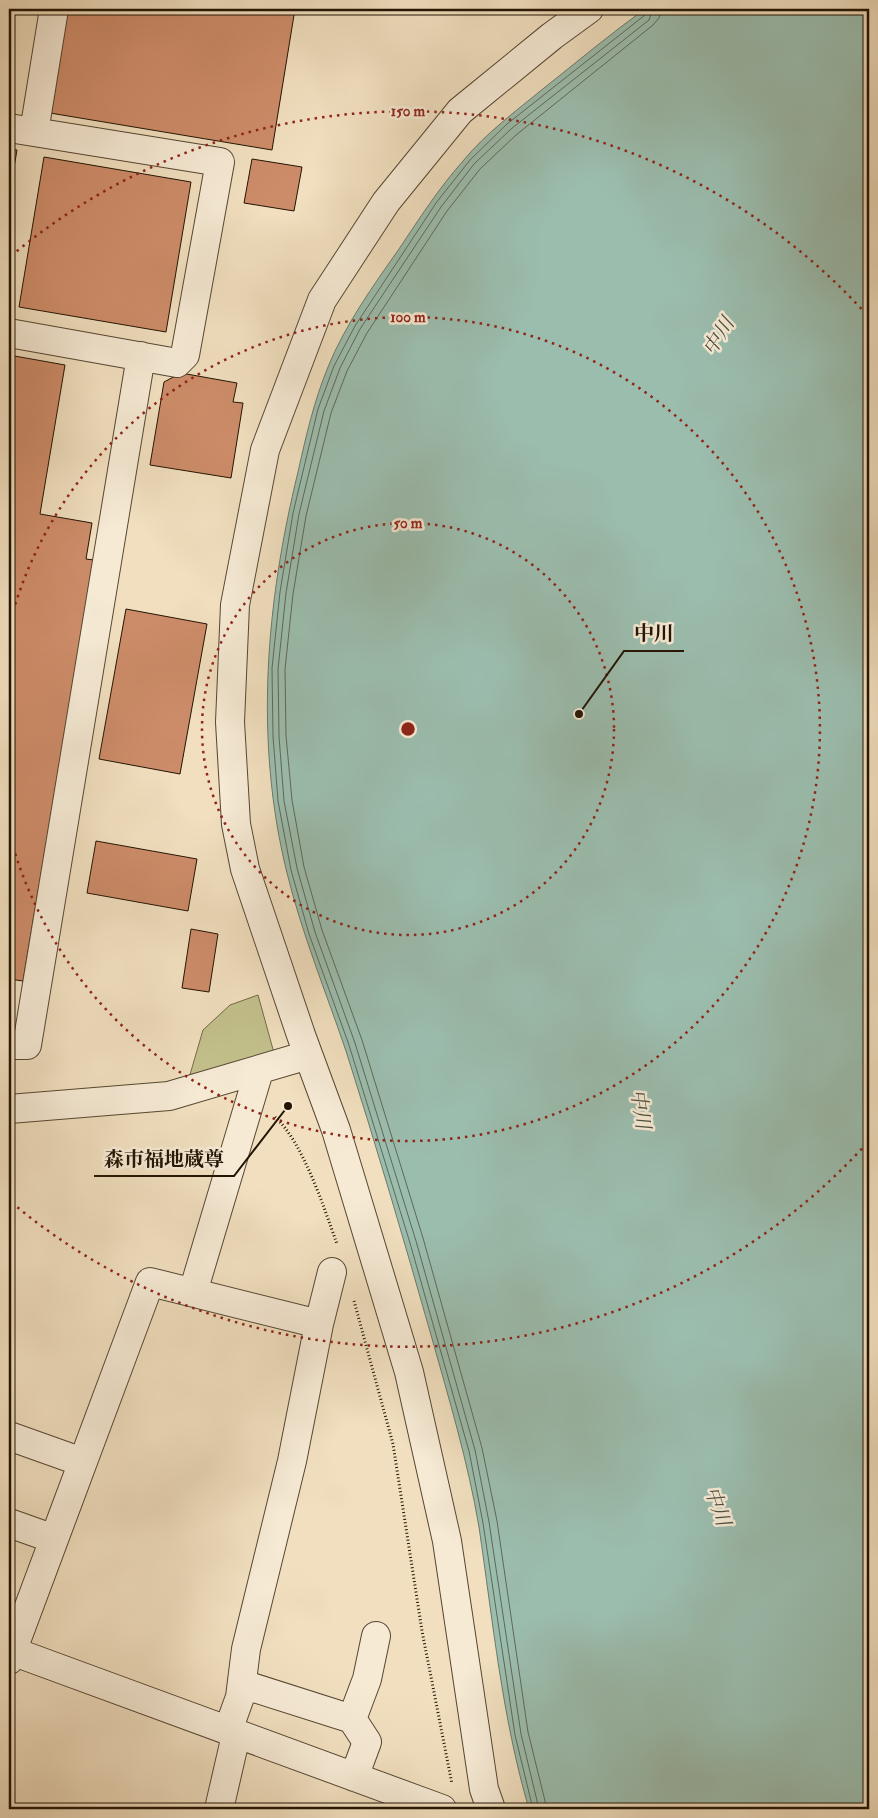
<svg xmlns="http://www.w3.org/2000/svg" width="878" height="1818" font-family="'IM FELL Double Pica','Noto Serif JP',serif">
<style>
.green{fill:#c2c08c;stroke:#726a48}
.water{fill:#9bbdae;stroke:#6b796a}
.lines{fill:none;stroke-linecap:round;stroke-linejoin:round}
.shore{stroke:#5e6858;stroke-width:1}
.building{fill:#cd8c69;stroke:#221403}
.minor-casing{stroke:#564732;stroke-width:30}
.path{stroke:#221403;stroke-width:3;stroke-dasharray:1 2.5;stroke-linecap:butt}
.minor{stroke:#f6ead5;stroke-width:28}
.ring{fill:none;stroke:#8f2418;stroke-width:2.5;stroke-dasharray:2.5 5}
.labels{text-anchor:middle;stroke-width:5;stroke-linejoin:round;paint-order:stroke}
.water-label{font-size:20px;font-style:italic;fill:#4c4f3f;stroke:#f6ead5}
.centre{fill:#8f2418;stroke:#f6ead5;stroke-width:2.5}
.ring-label{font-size:15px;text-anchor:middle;font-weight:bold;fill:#8f2418;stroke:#f6ead5;stroke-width:5;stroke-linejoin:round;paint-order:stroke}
.leader{fill:none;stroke:#221403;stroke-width:2}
.callout-dot{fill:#221403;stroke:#f6ead5;stroke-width:2}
.callout-label{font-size:20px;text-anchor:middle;font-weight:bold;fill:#221403;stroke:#f6ead5;stroke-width:5;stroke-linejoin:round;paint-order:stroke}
</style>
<rect width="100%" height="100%" fill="#f1dfbf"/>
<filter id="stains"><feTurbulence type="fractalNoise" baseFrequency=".004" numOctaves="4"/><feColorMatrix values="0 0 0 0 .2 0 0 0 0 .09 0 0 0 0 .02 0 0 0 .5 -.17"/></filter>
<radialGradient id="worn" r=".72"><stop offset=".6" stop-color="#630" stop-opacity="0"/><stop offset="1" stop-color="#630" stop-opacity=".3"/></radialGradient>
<path class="green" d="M258,995L274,1053L189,1078L203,1030L230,1005Z"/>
<path class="water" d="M645,9H869V1809H529C502,1717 493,1622 479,1527C468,1462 449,1399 431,1335C404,1240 376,1145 346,1051C326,992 302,934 287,873C254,740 266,603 298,472C306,436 314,401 328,367C345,325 373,286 399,249C419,219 439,188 463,161C486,133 516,111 544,88C577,62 610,34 645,9Z"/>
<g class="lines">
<path class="shore" d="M533,1809L515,1735L483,1523L469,1451L410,1243L349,1045L309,934L291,870L278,801L273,736L272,668L280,592L293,513L318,409L334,366L355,326L436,203L470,160L507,124L645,15L647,9
M539,1809L521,1734L489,1522L475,1450L416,1241L355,1043L315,932L297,868L284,801L279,736L278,669L286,593L299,514L324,411L340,368L360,329L441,207L474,164L511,129L649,20L653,9
M547,1809L528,1732L497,1521L482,1448L423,1238L362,1040L322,930L304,867L292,800L286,736L285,669L293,594L306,516L331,413L347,371L367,333L447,211L480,169L516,135L653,25L659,18L661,9"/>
</g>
<path class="building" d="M67,9H295L272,150L50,113Z
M9,149L17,150L9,197Z
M44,157L191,182L166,332L19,307Z
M252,159L302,167L294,211L244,203Z
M9,355L65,365L40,514L92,523L86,559L94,560L23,981L9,979Z
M181,373L237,383L233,402L243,403L231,478L150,465L164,382Z
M126,609L207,624L180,774L99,759Z
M96,841L197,859L188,911L87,893Z
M191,929L218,934L209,992L182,988Z"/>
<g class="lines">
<g class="minor-casing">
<path id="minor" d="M9,128L220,162L185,355L177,363L9,333
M34,132L54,9
M9,1045H27L141,356
M9,1109L169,1096L308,1055
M193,1292L259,1071
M9,1436L82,1462
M9,1523L54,1539
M9,1650L442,1809
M9,1660L150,1282L319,1324
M242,1684L352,1719L367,1679L376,1636
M352,1719L367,1742L354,1777
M219,1809L234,1744L231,1722L240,1697L246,1649L292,1461L319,1324L332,1272
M491,1809L484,1789L447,1541L409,1372L336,1130L301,1035L245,869L236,824L230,722L235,605L265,450L322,300L386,202L460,111L552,36L589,9"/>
</g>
<path class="path" d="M275,1117C303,1142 324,1208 337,1244
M354,1301L393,1444L422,1631L452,1784"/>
<use href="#minor" class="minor"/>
</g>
<g class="ring">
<circle cx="408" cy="729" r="206"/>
<path d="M9 626A412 412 0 1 1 9 832"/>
<path d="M867 1143A618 618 0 0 1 11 1202M11 256A618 618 0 0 1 867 315"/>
</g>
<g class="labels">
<g class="water-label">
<text transform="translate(718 336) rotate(-58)" y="7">中川</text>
<text transform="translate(641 1109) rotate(81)" y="7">中川</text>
<text transform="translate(718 1506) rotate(71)" y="7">中川</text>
</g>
</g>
<circle cx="408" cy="729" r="8" class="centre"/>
<g class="ring-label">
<text x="408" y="116">150 m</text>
<text x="408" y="322">100 m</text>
<text x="408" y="528">50 m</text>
</g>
<path class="leader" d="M579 714L624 651H684M288 1106L234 1176H94"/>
<g class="callout-dot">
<circle cx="579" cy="714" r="5"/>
<circle cx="288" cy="1106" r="5"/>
</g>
<g class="callout-label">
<text x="654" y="640">中川</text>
<text x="164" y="1166">森市福地蔵尊</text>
</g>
<rect width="878" height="1818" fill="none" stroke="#f1dfbf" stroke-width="30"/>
<rect x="10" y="10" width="858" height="1798" fill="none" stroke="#221403" stroke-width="2.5"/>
<rect x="15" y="15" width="848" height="1788" fill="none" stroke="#221403"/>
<rect width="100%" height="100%" filter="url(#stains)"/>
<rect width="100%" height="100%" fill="url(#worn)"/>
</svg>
